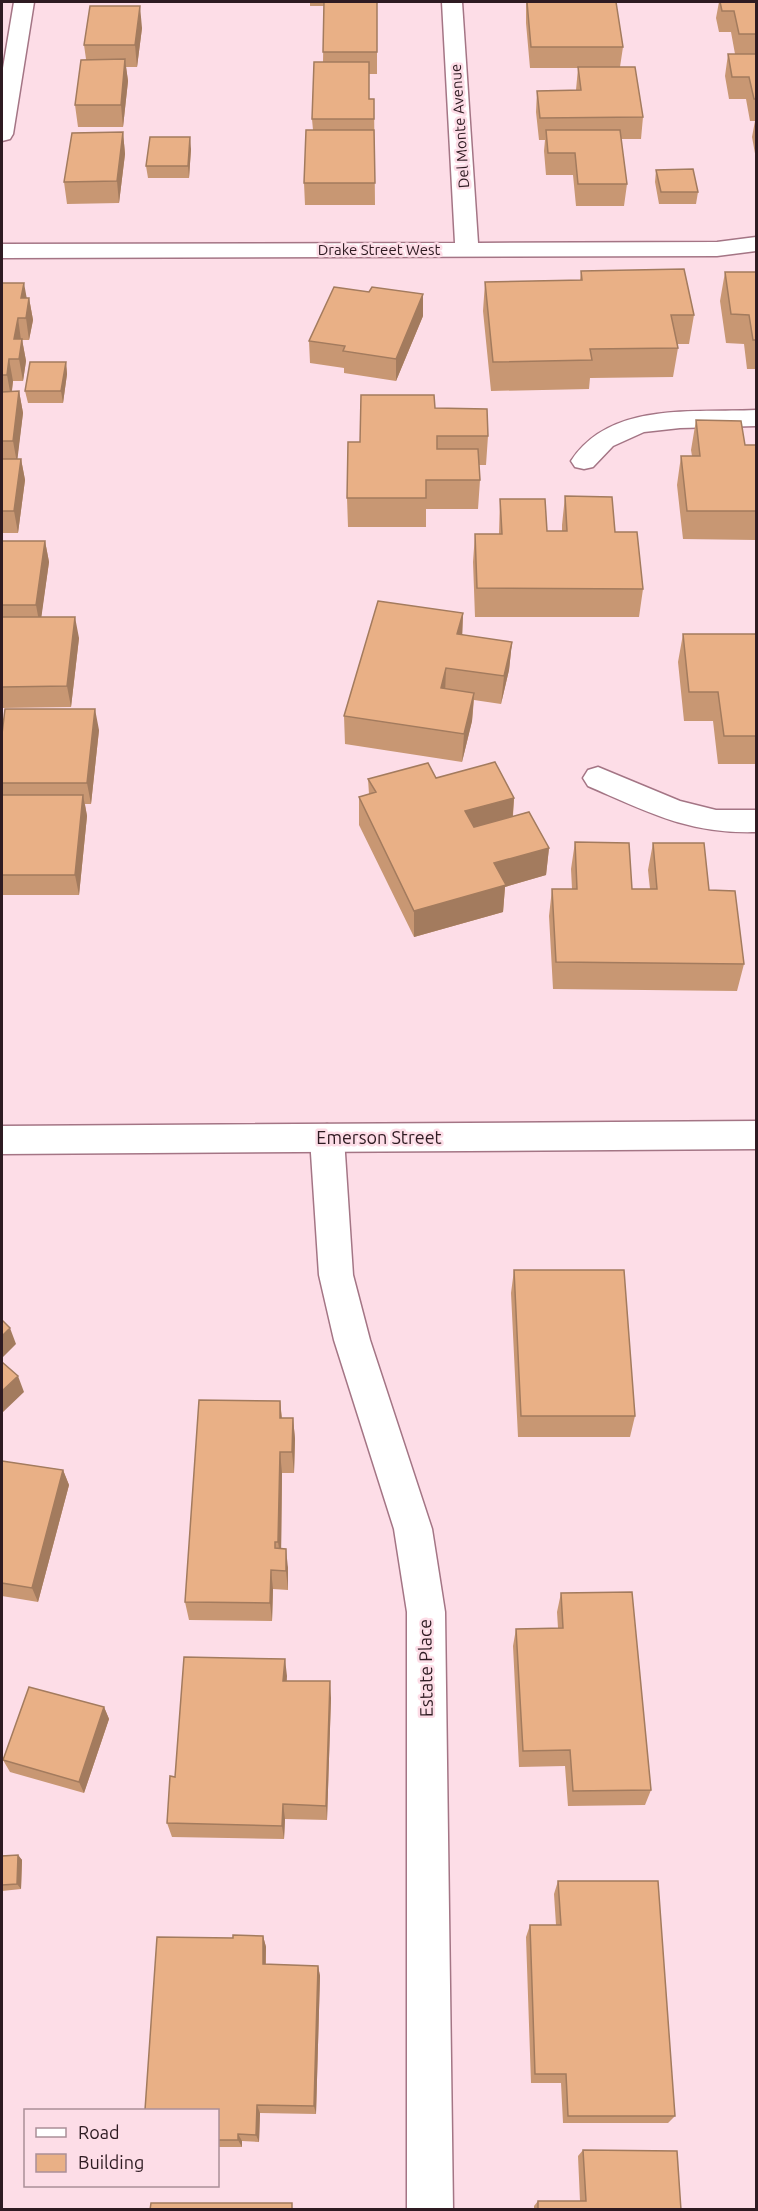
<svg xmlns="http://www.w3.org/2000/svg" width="758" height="2211" font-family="Ubuntu,sans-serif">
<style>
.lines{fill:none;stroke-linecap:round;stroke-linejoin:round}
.street-casing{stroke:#a47585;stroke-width:3}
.secondary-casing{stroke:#a47585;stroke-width:3}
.street{fill:#fff;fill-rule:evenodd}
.secondary{fill:#fff;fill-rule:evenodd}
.wall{fill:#c89773}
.shaded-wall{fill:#a37b5e}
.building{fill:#e9b086;stroke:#a37b5e;stroke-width:1.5}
.labels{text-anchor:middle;stroke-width:5;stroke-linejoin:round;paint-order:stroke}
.far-street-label{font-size:15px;fill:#2e1b22;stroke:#fddde7}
.street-label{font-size:18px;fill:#2e1b22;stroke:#fddde7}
</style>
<rect width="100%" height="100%" fill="#fddde7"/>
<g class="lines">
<g class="street-casing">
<path id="street" d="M14,2H34L13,134L10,139L2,141V74Z
M442,2H462L478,243L717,242L756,237V251L717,256L2,258V244L455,243Z
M756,410V426L680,428L644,432L613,446L593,467L584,469L575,467L571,461C610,401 694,413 756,410Z
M598,767L680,801L716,810H756V832C688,834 648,812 588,786L583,778L588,770Z
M327,1124L339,1128L344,1138L353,1275L370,1340L432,1529L445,1612L453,2210H407V1612L394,1529L334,1340L319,1275L310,1138L315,1128Z"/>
</g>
<g class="secondary-casing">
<path id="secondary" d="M756,1121V1149L2,1154V1126Z"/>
</g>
<use href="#street" class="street"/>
<use href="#secondary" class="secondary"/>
</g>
<path class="wall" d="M310,2H377V74H369V99H374L375,205H305L304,183L313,130L312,119L323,62L324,6H310Z
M526,2H616L623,47L620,67L643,117L641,139H621L627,184L624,206H576L573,175H546L544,151L545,140H539L536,112L537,91L576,90L578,68H530L526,23Z
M719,2H756V159L752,137L755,121H750L746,99H729L725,76L728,54H735L731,32H719L716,18Z
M142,28L137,67H126L128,81L123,127H78L75,105L86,59L84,45Z
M123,132L125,154L119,203L67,204L64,182Z
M191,149L189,178H148L146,166Z
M656,170L698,192L696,204H659L655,182Z
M581,271L694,315L689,344H677L678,348L673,377L590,378L589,389L491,391L483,311L485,282L580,280Z
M725,272H756V369H747L744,344L726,343L720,301Z
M2,283L26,298H29L33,320L29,340H22L26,361L23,381H13L12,391H19L23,413L17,459H21L25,480L18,533H2Z
M423,316L396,381L344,373V368L310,363L309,341Z
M66,362L67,374L63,403H28L25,391Z
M435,408L488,436L486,465H479L480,480L478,509H426V527H348L347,498L360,442Z
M696,420L745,445H756V440V540L683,539L677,485L681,456H692L691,450Z
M565,496L615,532L643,589L639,617H475L473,562L475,534H499L500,499L547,531H562V525Z
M2,541H45L49,562L41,617L79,638L71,707L2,708Z
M463,613L462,635L512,642L509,670L501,704L474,700L472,721L462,762L345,744L344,716Z
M683,634H756V764H718L713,721H684L678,662Z
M99,730L91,804H85L87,816L79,895H2V734Z
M436,778L514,798L513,816L549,848L546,875L505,887L503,912L414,937L359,825V797L369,794L368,779Z
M575,842L632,889H650L648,870L653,843L709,890L744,964L737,991L553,989L549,916L552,889H572L571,869Z
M514,1270L635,1416L630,1437H518L511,1293Z
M280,1401L282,1418H293L295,1439L294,1473H282L281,1549L288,1568V1590L273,1589L272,1621L189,1620L185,1602Z
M2,1461L63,1470L69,1485L38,1602L2,1596Z
M561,1593L651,1790L645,1805L568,1806L565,1766L519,1767L513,1646L516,1629L558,1628L557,1612Z
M285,1659L286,1681L331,1698L327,1820L285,1819L284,1839L172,1837L167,1823L175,1777Z
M104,1707L109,1719L84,1793L10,1772L3,1760Z
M18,1855L22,1860L21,1889L2,1891V1856Z
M558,1881L675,2116L668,2123H563L561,2083H531L526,1937L530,1925H556L554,1894Z
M263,1936L266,1947V1964L318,1966L320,1976L316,2114L260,2113L259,2142L242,2141V2147H218V2110L233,1938Z
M583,2150L681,2210H534V2206L538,2201H580L578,2156Z"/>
<path class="shaded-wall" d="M140,6L142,28L137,67L135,45Z
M125,59L128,81L123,127L121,105Z
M123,132L125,154L119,203L117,181Z
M190,137L191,149L189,178L188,166Z
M24,283L28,305L25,320L21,298Z
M423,294V316L396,381V359Z
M29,298L33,320L29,340L26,318Z
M18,318L21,340L14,339Z
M22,339L26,361L23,381L19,359Z
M9,359L13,381L11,397L7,375Z
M66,362L67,374L63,403L61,391Z
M19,391L23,413L17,463L13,441Z
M21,459L25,480L18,533L14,511Z
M45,541L49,562L40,627L36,605Z
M463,613L462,641L457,634Z
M75,617L79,638L71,707L67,686Z
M512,642L509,670L501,704L504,676Z
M446,668L445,696L441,688Z
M474,693L472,721L462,762L464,734Z
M95,709L99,730L91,804L87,783Z
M83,795L87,816L79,895L75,875Z
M514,798L512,825L464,839L465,811Z
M549,848L546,875L505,887L503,912L414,937V911L494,863Z
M10,1328L16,1344L2,1358V1336Z
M18,1376L24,1392L2,1413V1391Z
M280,1401L282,1422L280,1418Z
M293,1418L295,1439L294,1473L292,1452Z
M280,1452L282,1473L281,1561L278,1542Z
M63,1470L69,1485L38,1602L32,1588Z
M286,1549L288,1568V1590L286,1571Z
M271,1570L273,1589L272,1621L270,1603Z
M285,1659L287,1676L286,1698L283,1681Z
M330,1681L331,1698L327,1820L326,1806Z
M104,1707L109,1719L84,1793L79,1782Z
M283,1804L285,1819L284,1839L282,1826Z
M18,1855L22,1860L21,1889L17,1884Z
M263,1936L266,1947L265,1975L263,1964Z
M318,1966L320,1976L316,2114L314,2106Z
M257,2105L260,2113L259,2142L256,2135Z
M238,2134L242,2141V2147L238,2140Z"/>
<path class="building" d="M324,2H377V52H323Z
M527,2H616L623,47H531Z
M720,2H756V34H739L734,11H722Z
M90,6H140L135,45H84Z
M728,54H756V99H754L749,77H732Z
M125,59L121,105H75L81,60Z
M314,62H369V99H374V119H312Z
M578,67H635L643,117L540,118L537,91L581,90Z
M306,130H374L375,183H304Z
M546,130H620L627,184H578L575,153H548Z
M123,132L117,181L64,182L72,133Z
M150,137H190L188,166H146Z
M693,169L698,192H661L656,170Z
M684,269L694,315H671L678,348L590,349L592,360L493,362L485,282L582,280L581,271Z
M725,272H756V340H753L749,315L731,314Z
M2,283H24L21,298H29L26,318H18L14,339H22L19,359H9L7,375H2Z
M334,287L369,292L372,287L423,294L396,359L343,351L345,346L309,341Z
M30,362H66L61,391H25Z
M19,391L13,441H2V392Z
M361,395H434L435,408L487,409L488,436H437V449H478L480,480H426V498H347L348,442H360Z
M696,420L741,421L745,445H756V511H687L681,456H700Z
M2,459H21L14,511H2Z
M565,496L612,497L615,532H637L643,589L477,588L475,534H502L500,499H545L547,531H567Z
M2,541H45L36,605H2Z
M378,601L463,613L457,634L512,642L504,676L446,668L441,688L474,693L464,734L344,716Z
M2,617H75L67,686L2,687Z
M683,634H756V736H724L718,692H689Z
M5,709H95L87,783H2V734Z
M495,762L514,798L465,811L474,827L529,812L549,848L494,863L506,885L414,911L359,797L376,792L368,779L428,763L436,778Z
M2,795H83L75,875H2Z
M575,842L629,843L632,889H657L653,843H704L709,890L735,891L744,964L556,962L552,889H577Z
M514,1270H624L635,1416H521Z
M2,1320L10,1328L2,1336Z
M2,1362L18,1376L2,1391Z
M199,1400L280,1401V1418H293L292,1452H280L278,1542H275V1548L286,1549V1571L271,1570L270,1603L185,1602Z
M2,1461L63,1470L32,1588L2,1583Z
M632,1592L651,1790L573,1791L570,1750L523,1751L516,1629L563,1628L561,1593Z
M184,1657L285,1659L283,1681H330L326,1806L283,1804L282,1826L167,1823L170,1776L175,1777Z
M29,1687L104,1707L79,1782L3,1760Z
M18,1855L17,1884L2,1885V1856Z
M558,1881H658L675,2116H568L566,2074H535L530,1925H561Z
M233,1935L263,1936V1964L318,1966L314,2106L257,2105L256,2135L238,2134V2140H218V2110H145L157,1937L233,1938Z
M583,2150L677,2151L681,2210H538V2201H586Z
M151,2203H292V2210H150Z"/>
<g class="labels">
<g class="far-street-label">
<text transform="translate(460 126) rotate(-94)" y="5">Del Monte Avenue</text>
<text x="379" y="255">Drake Street West</text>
</g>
<g class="street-label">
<text x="379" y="1144">Emerson Street</text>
<text transform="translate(426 1668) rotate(-91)" y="6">Estate Place</text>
</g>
</g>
<rect width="758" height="2211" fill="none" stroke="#2e1b22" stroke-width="6"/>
<rect x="24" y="2109" width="195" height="78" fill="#fddde7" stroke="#aa8f98" stroke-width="1.5"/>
<rect x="36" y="2128" width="30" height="9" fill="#ffffff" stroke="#aa8f98" stroke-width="1.5"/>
<text x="78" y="2139" font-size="18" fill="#2e1b22">Road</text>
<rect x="36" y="2154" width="30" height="18" fill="#e9b086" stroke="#aa8f98" stroke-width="1.5"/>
<text x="78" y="2169" font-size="18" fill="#2e1b22">Building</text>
</svg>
